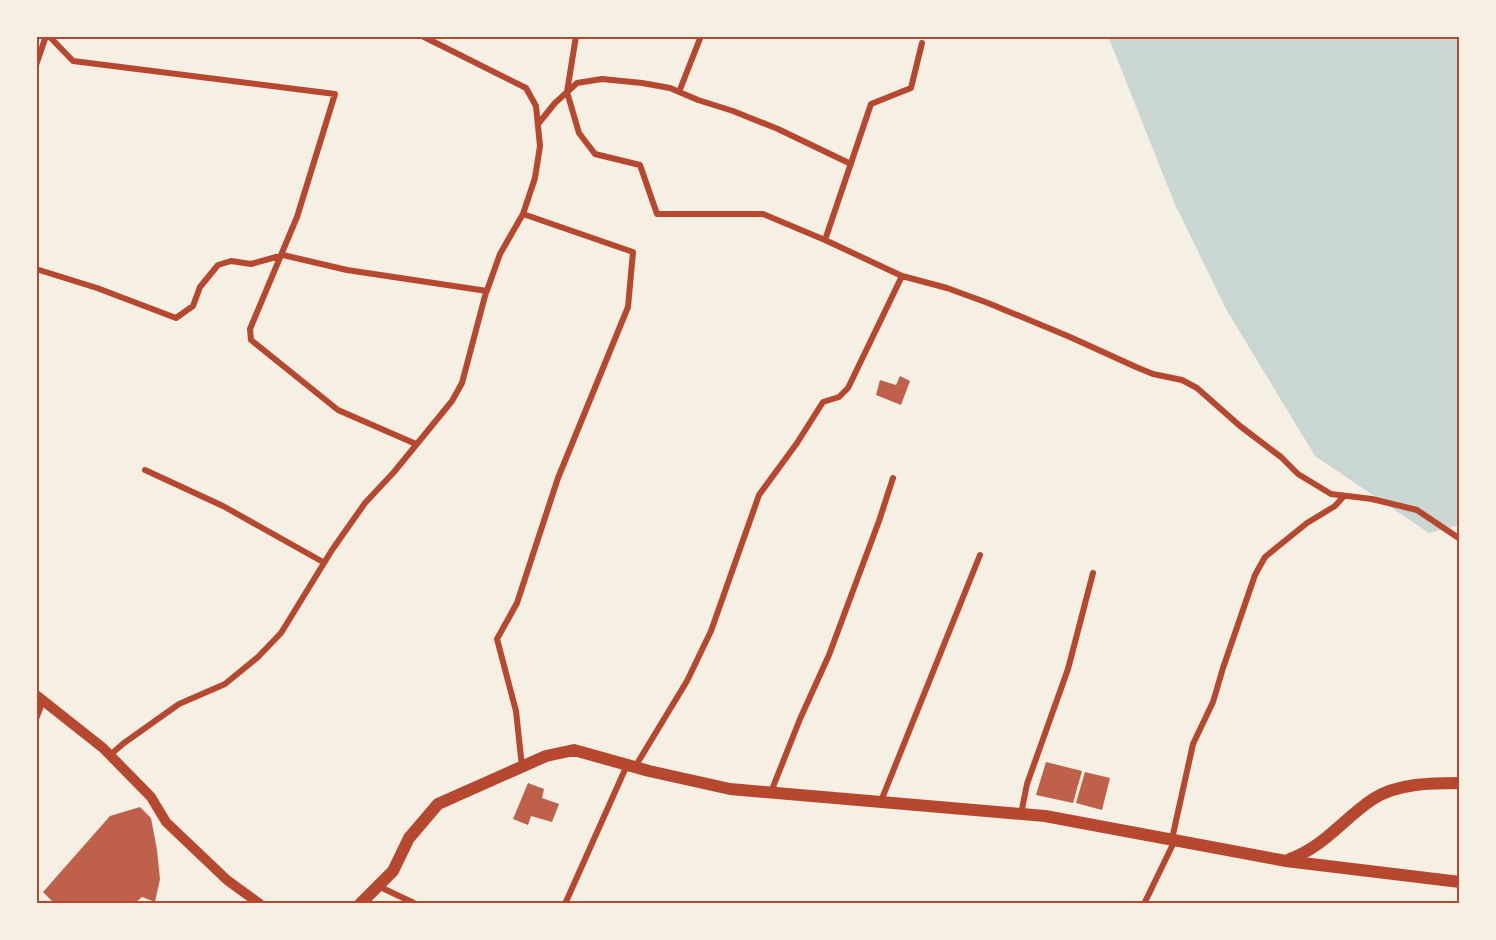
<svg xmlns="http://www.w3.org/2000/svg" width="1496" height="940" font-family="'IBM Plex Serif',serif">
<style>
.water{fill:#c9d6d2}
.building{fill:#bf614a}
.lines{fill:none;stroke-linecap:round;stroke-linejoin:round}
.minor{stroke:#b5482f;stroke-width:6}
.tertiary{stroke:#b5482f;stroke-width:10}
.primary{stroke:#b5482f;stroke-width:12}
.neatline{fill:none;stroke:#b5482f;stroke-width:2}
</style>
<rect width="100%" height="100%" fill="#f6efe4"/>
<path class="water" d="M1108,36H1460V525L1429,533L1315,456L1226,309L1174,202Z"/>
<path class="building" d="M900,376L910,381L901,405L876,395L880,380L896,385Z
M1046,762L1082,771L1073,803L1036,795Z
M1085,772L1110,778L1102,810L1076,803Z
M528,783L544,789L542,798L559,804L552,822L531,816L528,825L513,819Z
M140,807L151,818L157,850L160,879L155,902L142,897L134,904H55L43,892L110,816Z"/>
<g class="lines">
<path class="minor" d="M49,36L73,61L335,94L297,217L250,329L251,340L338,410L416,444
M576,36L567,92L579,133L595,154L640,165L657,214H763L825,240L902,276L947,288L988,303L1070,337L1136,367L1153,374L1182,380L1197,388L1240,426L1281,457L1298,474L1331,494L1372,499L1417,510L1460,539
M36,65L46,36
M679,92L701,36
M538,124L555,103L577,83L602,79L642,83L670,88L698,100L733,111L778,129L851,164
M825,240L871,104L911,88L922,43
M36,269L97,288L176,318L193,306L200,287L218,265L231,261L251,264L283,255L347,270L487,291
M145,470L223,506L323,562
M36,719L43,701
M110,755L124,743L179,704L225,684L258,657L281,633L332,550L365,503L394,472L452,401L462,383L485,296L500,254L523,214L535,178L540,146L536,106L526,88L422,36
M522,767L516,711L497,639L517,603L558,478L628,307L633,252L523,214
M635,767L687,681L711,631L759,495L797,443L823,402L839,397L848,388L902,276
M771,792L800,719L829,655L879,521L893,478
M881,801L980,555
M1021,814L1027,784L1068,669L1093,573
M1172,839L1193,744L1213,702L1223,668L1255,575L1265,557L1307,523L1335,506L1344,496
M378,886L416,904
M565,904L627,765
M1144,904L1175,840"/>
<path class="tertiary" d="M36,695L103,748L151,797L166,822L227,880L260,904"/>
<path class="primary" d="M1290,859C1324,847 1344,818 1373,799C1398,783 1432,783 1460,783
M360,904L393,871L409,838L438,804L546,756L574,750L649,771L730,789L1045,816L1286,861L1460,882"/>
</g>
<rect width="1496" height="940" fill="none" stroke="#f6efe4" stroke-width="75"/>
<rect x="38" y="38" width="1420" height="864" class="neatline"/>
</svg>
